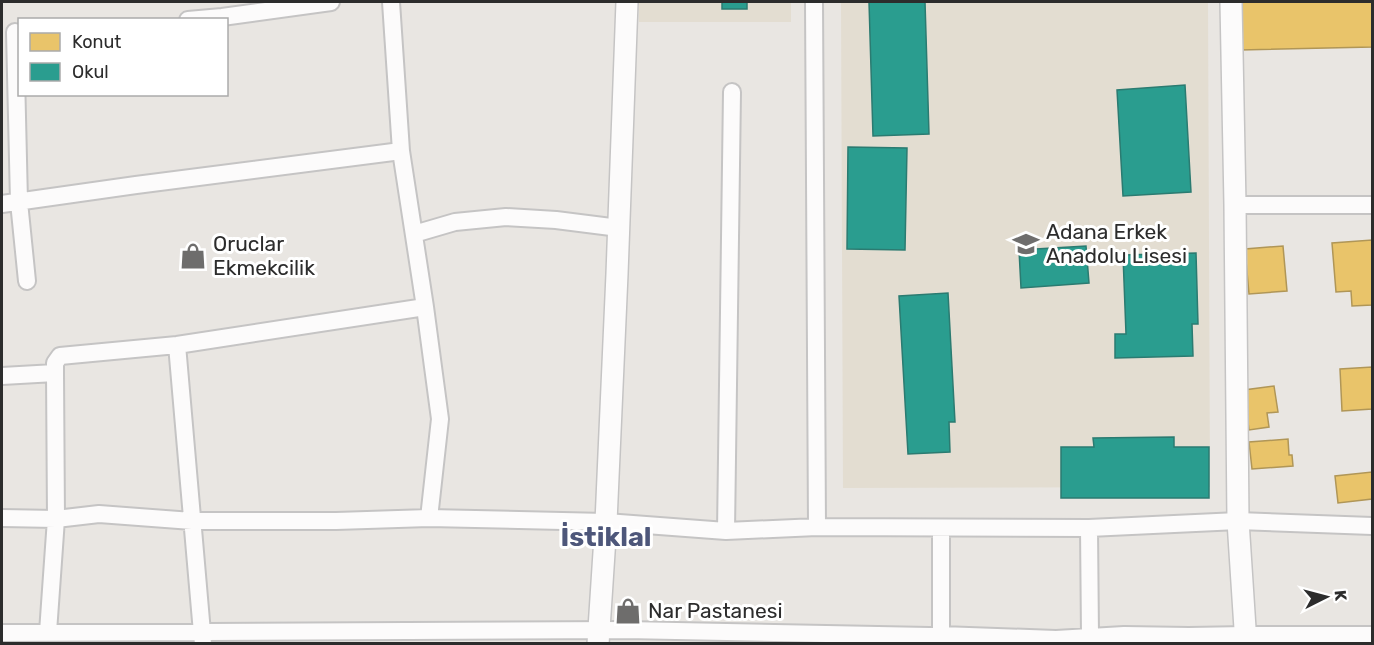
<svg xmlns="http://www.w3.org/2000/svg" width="1374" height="645" font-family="Rubik,sans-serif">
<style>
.education{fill:#e3ddd1}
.homes{fill:#e9c46a;stroke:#b09657;stroke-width:1.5}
.schools{fill:#2a9d8f;stroke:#2b7b71;stroke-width:1.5}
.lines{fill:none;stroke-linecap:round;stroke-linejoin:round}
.minor-casing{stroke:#c5c4c4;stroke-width:20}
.tertiary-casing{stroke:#c5c4c4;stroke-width:24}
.minor{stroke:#fcfbfb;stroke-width:16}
.tertiary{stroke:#fcfbfb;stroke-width:21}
.labels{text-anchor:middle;stroke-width:6;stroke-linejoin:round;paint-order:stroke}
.poi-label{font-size:21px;fill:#2c2c2c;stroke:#fff;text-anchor:start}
.district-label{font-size:27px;font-weight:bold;fill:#4e577a;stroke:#fff}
</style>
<rect width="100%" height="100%" fill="#e9e6e2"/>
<path class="education" d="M639,2H791V22H639Z
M841,2H1208L1210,487L843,488Z"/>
<path class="homes" d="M1239,2H1372V47L1240,50Z
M1372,240V305L1352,306L1351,291L1336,292L1332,243Z
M1283,246L1287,291L1249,294L1245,249Z
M1372,367V409L1342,411L1340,369Z
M1274,386L1278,412L1267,413L1269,427L1249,430L1244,390Z
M1288,439L1289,455H1292L1293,466L1252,469L1249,442Z
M1372,472V499L1338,503L1335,476Z"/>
<path class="schools" d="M722,2H747V9H722Z
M869,2H925L929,134L873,136Z
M1185,85L1191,192L1123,196L1117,90Z
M848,147L907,148L905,250L847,249Z
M1086,246L1089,283L1021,288L1019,250Z
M1196,253L1198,324H1192L1193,356L1115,358V334H1126L1123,255Z
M948,293L955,422H949L950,452L908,454L899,296Z
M1174,437V447H1209V498H1061V447H1094L1093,438Z"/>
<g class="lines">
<g class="minor-casing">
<path id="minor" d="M391,2L401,151L425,307L440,419L429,518
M814,2L817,527
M188,20L222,17L331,2
M15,32L19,202L27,281
M2,204L136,185L401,151
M1235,205H1372
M414,234L455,222L506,217L556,220L619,228
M177,345L203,644
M2,376L55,373
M2,518L56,519L99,514L192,521H336L429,518L606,522L726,531L817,527L1089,528L1238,521L1372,526
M1089,528L1090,636
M941,529V635
M726,531L732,92
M48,632L56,519L55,373V363L60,356L177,345L425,307
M2,633L626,630L929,636L941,635L1056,639L1124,635L1189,636L1246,635H1372"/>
</g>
<g class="tertiary-casing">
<path id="tertiary" d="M1231,2L1235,205L1238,521L1246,644
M598,644L606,522L617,274L627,2"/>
</g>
<use href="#minor" class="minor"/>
<use href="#tertiary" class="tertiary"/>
</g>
<defs>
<g id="school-bare" transform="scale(2.07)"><path d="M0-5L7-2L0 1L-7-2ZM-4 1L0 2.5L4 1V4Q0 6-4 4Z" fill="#6e6d6c" stroke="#fff" stroke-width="2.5" paint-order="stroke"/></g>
<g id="shop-bare" transform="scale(2.07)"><path d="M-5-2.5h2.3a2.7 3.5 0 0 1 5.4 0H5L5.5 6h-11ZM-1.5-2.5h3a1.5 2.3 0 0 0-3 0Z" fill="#6e6d6c" stroke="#fff" stroke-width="2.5" paint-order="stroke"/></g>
</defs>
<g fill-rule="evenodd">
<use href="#school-bare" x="1026" y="244"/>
<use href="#shop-bare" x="193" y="256"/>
<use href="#shop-bare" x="628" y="611"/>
</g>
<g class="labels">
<g class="poi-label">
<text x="1046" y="239">Adana Erkek<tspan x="1046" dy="24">Anadolu Lisesi</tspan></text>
<text x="213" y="251">Oruclar<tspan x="213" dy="24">Ekmekcilik</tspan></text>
<text x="648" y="618">Nar Pastanesi</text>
</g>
<g class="district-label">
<text x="606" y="546">İstiklal</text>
</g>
</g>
<rect width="1374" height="645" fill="none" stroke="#2c2c2c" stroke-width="6"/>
<rect x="18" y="18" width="210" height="78" fill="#ffffff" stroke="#ababab" stroke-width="1.5"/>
<rect x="30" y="33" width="30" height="18" fill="#e9c46a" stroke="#ababab" stroke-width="1.5"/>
<text x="72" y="48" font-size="18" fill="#2c2c2c">Konut</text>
<rect x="30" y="63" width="30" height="18" fill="#2a9d8f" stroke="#ababab" stroke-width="1.5"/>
<text x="72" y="78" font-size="18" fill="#2c2c2c">Okul</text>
<g transform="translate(1326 597) rotate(84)" stroke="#ffffff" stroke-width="4.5" paint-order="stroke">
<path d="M0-4.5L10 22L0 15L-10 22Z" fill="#2c2c2c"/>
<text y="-9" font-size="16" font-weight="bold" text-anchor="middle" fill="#2c2c2c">K</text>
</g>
</svg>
